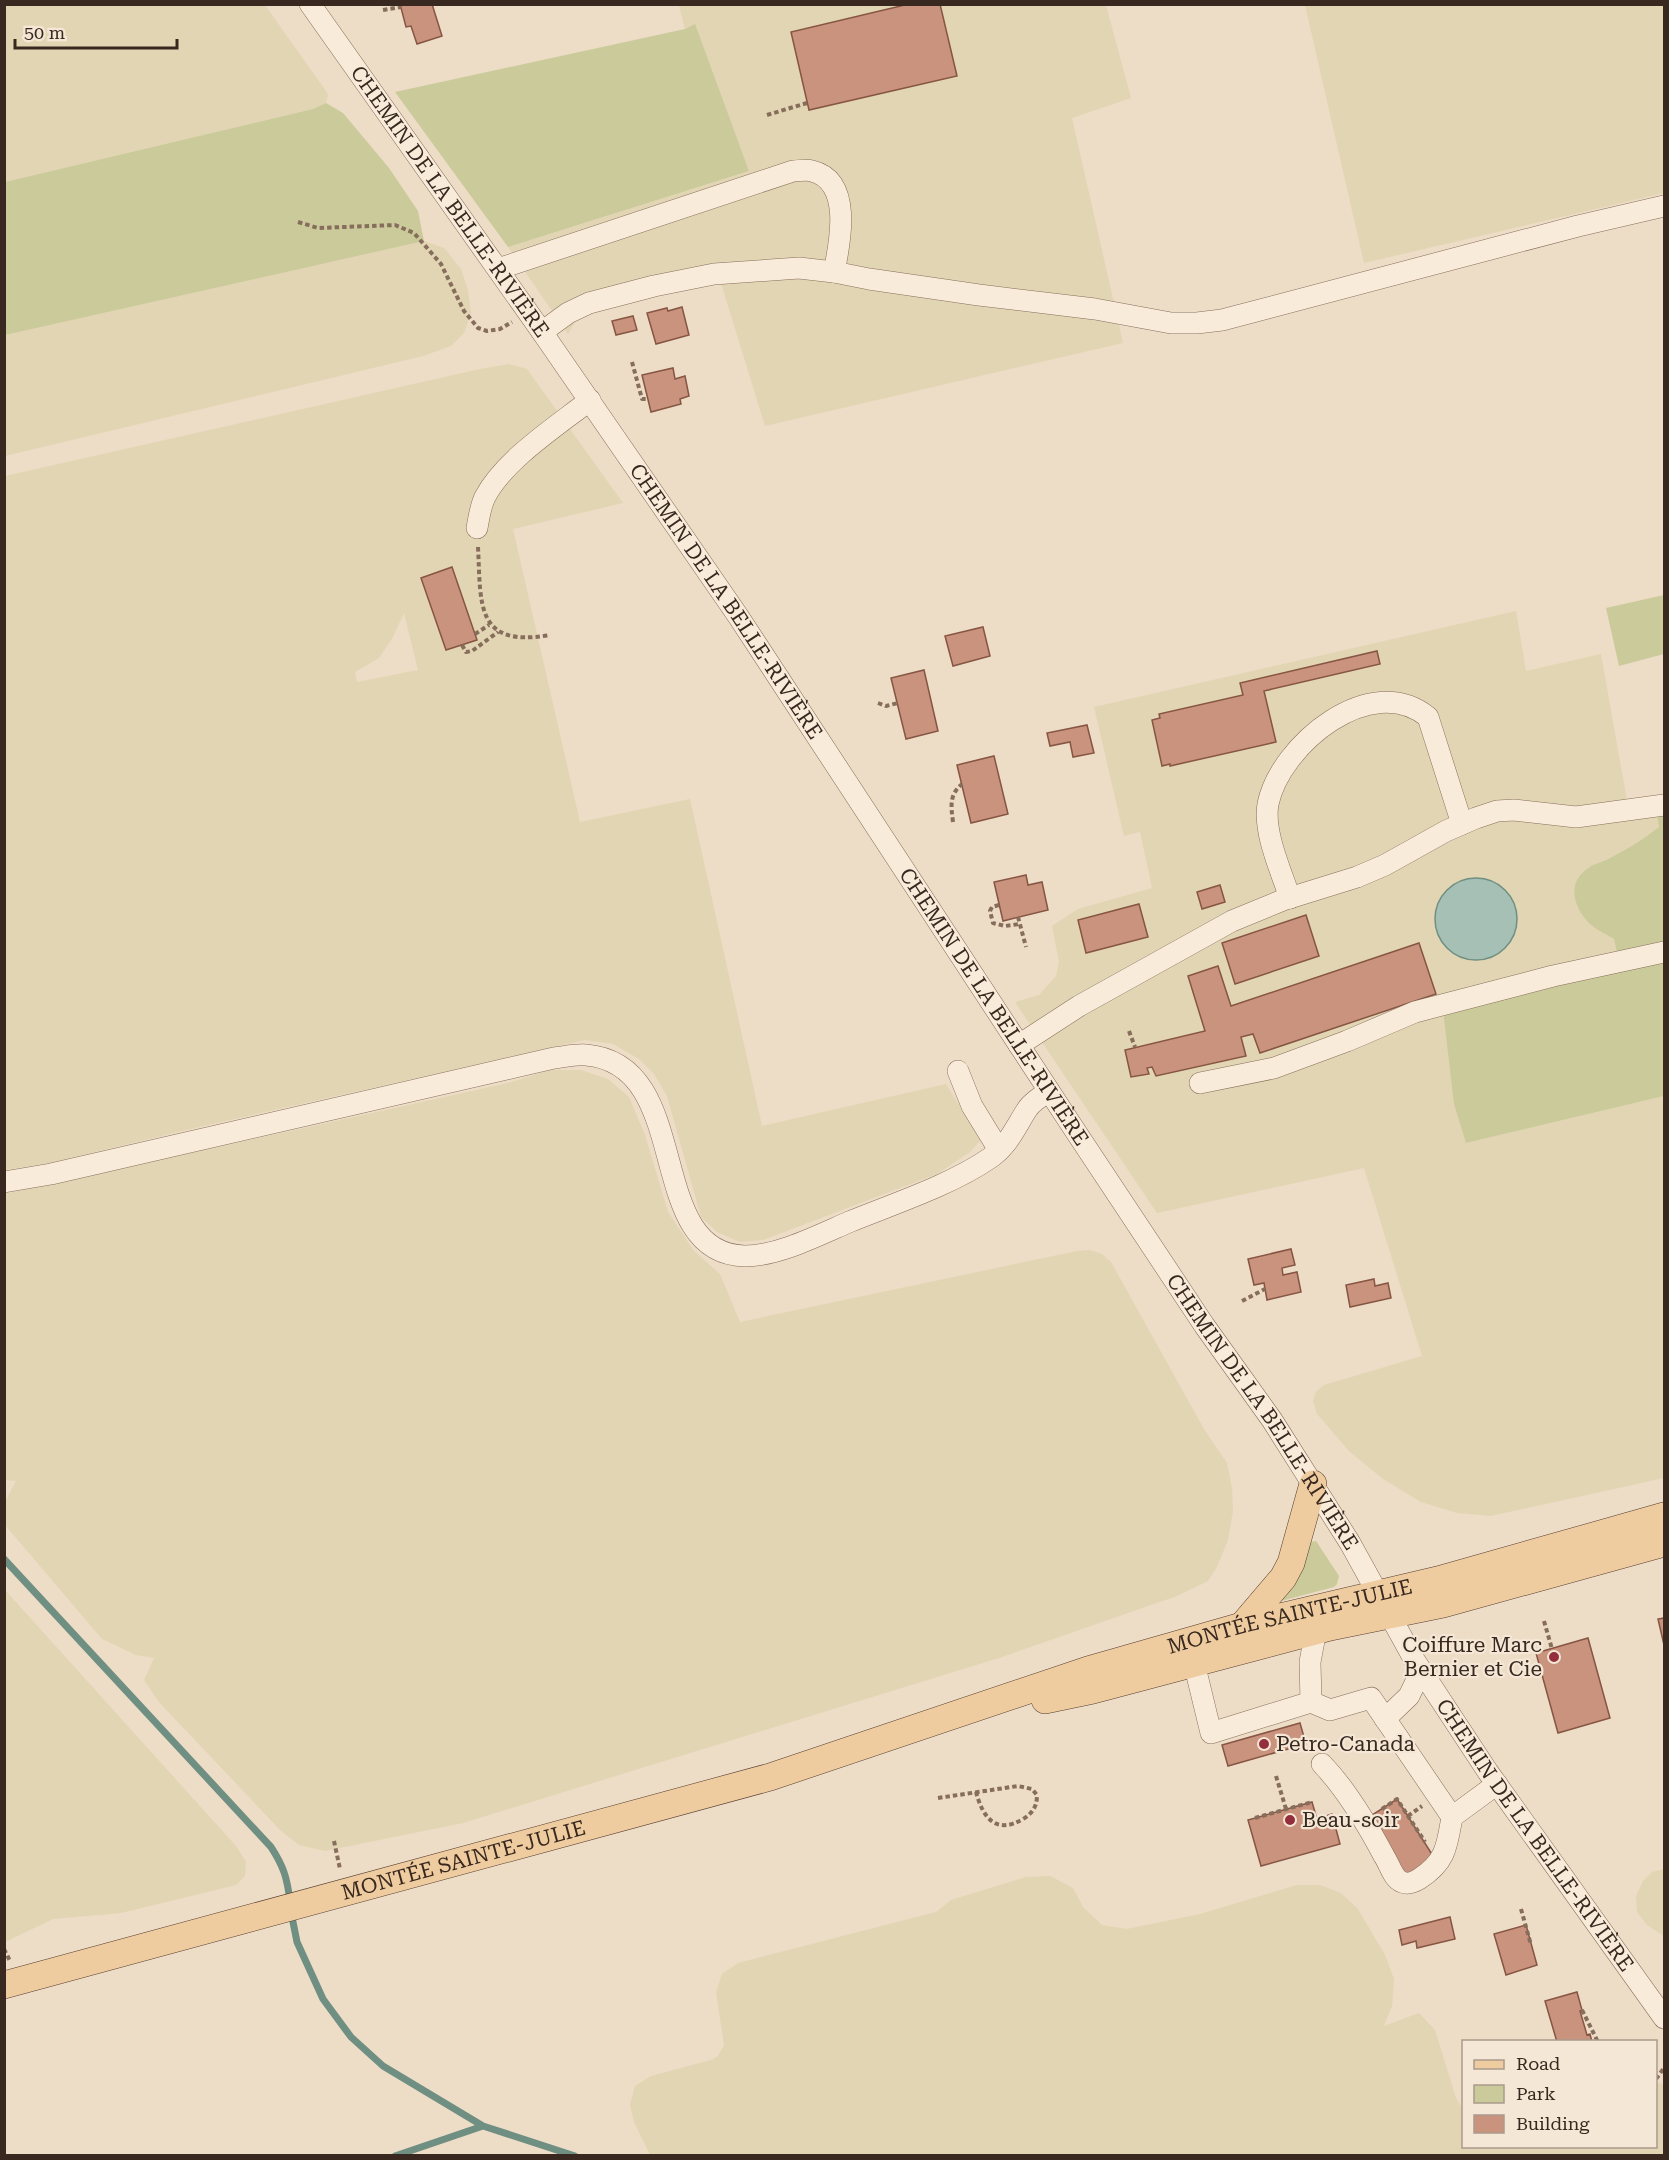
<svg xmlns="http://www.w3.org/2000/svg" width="1669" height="2160" font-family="'Roboto Serif',serif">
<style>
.farmland{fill:#e2d5b3;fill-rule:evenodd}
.green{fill:#cbca9a}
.water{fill:#a7c0b6;stroke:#6e8f82;stroke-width:1.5}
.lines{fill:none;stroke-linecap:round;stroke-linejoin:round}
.stream{stroke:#6e8f82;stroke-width:7}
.building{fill:#c9937d;stroke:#865543;stroke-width:1.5}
.minor-casing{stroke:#876e5c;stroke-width:22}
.major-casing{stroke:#553d30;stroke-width:28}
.path{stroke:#876e5c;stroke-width:4;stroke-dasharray:4.5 3;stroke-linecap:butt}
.minor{stroke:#f8ebd9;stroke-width:21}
.major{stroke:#eecc9f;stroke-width:27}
.poi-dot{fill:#942e3c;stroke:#f4e7d5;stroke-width:2}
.labels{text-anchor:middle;stroke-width:4.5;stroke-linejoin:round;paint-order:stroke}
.street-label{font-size:21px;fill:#38281f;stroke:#f4e7d5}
.poi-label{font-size:21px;fill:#38281f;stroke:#f4e7d5;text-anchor:start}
</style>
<rect width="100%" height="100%" fill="#eddcc6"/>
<path class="farmland" d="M4,5H265L328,94L326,103L313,109L5,182Z
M679,5H1106L1131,98L1072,118L1123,343L765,426L721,283H708L597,311L577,319L568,334L508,247L749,171L694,25L685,29Z
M1305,5H1664V193L1364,263Z
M424,241L444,248L461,269L468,290L471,313L464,333L451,346L423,356L5,456L4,335Z
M509,364L527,369L623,503L513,529L580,822L690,799L762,1126L946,1084L981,1140L970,1152L937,1174L763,1240L740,1242L717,1232L701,1217L667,1096L654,1074L639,1059L613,1044L585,1040L199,1127L49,1163L5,1170V476L480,369ZM404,613L418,670L357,682L355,672L379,658L393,637Z
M1516,611L1526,671L1601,654L1627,801L1654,797L1659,827L1643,840L1610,859L1588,868L1592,925L1614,939L1621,969L1466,1143L1664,1096V1478L1491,1516L1457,1513L1421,1502L1383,1479L1349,1451L1317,1414L1313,1401L1316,1392L1324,1385L1422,1356L1364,1168L1157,1213L1015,1002L1039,995L1056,976L1059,962L1052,926L1078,909L1152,888L1140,832L1124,836L1094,707Z
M550,1070H581L608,1079L629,1097L645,1135L668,1212L694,1251L720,1274L740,1322L1077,1251L1090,1250L1102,1254L1111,1262L1204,1429L1227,1463L1232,1488L1233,1511L1228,1540L1217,1567L1208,1581L1177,1596L1002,1657L463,1823L325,1851L299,1845L281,1831L158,1701L144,1680L154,1658L136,1655L102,1639L5,1525V1502L16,1481L4,1480V1194L508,1083Z
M5,1590L236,1846L246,1862L245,1876L236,1885L121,1913L53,1919L5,1942Z
M1664,1869V1936L1647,1925L1637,1912L1636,1896L1643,1881L1652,1872Z
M1050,1876L1073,1888L1083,1907L1102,1925L1127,1929L1200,1914L1297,1885H1320L1341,1893L1358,1909L1385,1955L1394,1979L1392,2006L1384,2026L1419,2013L1435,2030L1456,2098L1463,2109L1464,2146H1656V2082L1664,2085V2155H650L634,2122L630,2105L635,2086L651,2076L711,2060L718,2056L724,2045L716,1992L722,1974L738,1963L936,1912L951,1900L1026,1877Z"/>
<path class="green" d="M695,24L749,171L508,247L395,92L685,29Z
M326,103L343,113L389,168L418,211L424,241L5,335V182L313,109Z
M1664,595V654L1619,666L1606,608Z
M1664,814V944L1617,953L1614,939C1606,934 1597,930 1590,924C1574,908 1566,884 1587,869C1594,863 1604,862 1612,857C1629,848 1644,839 1659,827L1657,815Z
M1664,958V1096L1466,1143L1454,1104L1443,1010Z
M1316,1541L1339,1576L1337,1584L1334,1587L1281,1601L1280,1599L1304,1564L1311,1542Z"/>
<path class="water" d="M1435 919a41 41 0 1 1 82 0a41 41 0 1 1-82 0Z"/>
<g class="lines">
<path class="stream" d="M4,1559L271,1847C284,1867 287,1878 290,1901
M291,1912L297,1942L323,1999L351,2037L383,2066L483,2126L575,2156
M395,2156L483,2126"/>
</g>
<path class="building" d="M400,4H432L442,36L417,44L411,26L406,27Z
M909,4H940L957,76L809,110L791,32Z
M682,307L689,335L656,344L647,313L667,308L668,311Z
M633,316L637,330L616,335L612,321Z
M673,368L675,379L685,376L689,396L680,399L681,404L651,412L642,375Z
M452,567L477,640L446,650L421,578Z
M983,627L990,656L953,666L945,636Z
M1377,651L1380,664L1264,691L1276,742L1170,766V764L1162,766L1152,720L1160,718L1159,714L1243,695L1240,683Z
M924,670L938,731L906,739L891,678Z
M1087,725L1094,753L1073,757L1070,742L1050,746L1047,733Z
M994,756L1008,814L971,823L957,765Z
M1026,875L1028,885L1042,882L1048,910L1003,921L994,882Z
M1220,885L1225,902L1202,909L1197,892Z
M1139,904L1148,937L1086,953L1078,920Z
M1306,915L1319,956L1235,984L1222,943Z
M1419,943L1436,994L1260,1053L1253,1034L1241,1037L1246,1056L1156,1076L1152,1067L1147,1068L1149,1074L1131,1077L1125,1050L1205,1031L1188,976L1218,966L1231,1006Z
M1291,1249L1295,1265L1282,1268L1283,1275L1297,1272L1301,1292L1267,1300L1264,1283L1254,1285L1248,1259Z
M1374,1279L1375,1286L1388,1283L1391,1298L1350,1307L1346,1285Z
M1664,1618V1645L1658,1619Z
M1588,1638L1610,1718L1558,1733L1536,1653Z
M1300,1723L1306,1744L1228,1766L1222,1745Z
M1397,1799L1435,1859L1407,1877L1369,1817Z
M1312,1802L1317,1819L1332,1814L1340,1844L1261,1866L1248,1820Z
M1450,1917L1455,1939L1417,1948L1416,1941L1402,1945L1399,1930Z
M1526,1925L1537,1965L1506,1975L1494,1934Z
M1577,1992L1582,2010L1580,2011L1587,2035L1590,2034L1592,2042H1557L1545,2001Z"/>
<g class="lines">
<g class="minor-casing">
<g id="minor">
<path id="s1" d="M310,4L542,332L738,616L1076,1132L1204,1325L1272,1420L1350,1543L1415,1661L1488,1772L1664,2018"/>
<path d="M498,269L793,171C799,171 806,169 812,171C853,181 840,243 834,272"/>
<path d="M542,332L568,313L589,303L654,286L714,274L799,268L834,272L869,279L979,295L1095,309L1171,323H1197L1222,320L1578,226L1664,206"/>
<path d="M477,528C479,518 480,507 485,497C504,460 557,426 590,400"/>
<path d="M1290,898C1281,871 1263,832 1268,804C1280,745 1371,670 1428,717L1462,824"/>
<path d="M1019,1045L1079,1006L1232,921L1283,900L1357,877L1385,865L1446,831L1476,818L1497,811L1514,810L1576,817L1664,805"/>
<path d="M958,1071L972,1106L999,1150"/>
<path d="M1200,1083L1274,1068L1347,1041L1415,1012L1553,976L1664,952"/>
<path d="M4,1182L51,1174L554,1058C564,1057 575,1054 586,1055C696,1064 642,1254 745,1256C778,1256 819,1235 849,1222C893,1204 951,1185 990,1158C1009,1145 1016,1126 1028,1108C1033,1101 1042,1096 1049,1091"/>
<path d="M1194,1663L1211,1733L1311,1702L1310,1662L1316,1630"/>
<path d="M1311,1702L1330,1710L1371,1698L1452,1817L1497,1784"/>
<path d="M1385,1719L1409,1696L1421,1671"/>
<path d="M1322,1764C1347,1790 1367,1824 1384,1856C1389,1863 1393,1879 1402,1882C1408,1885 1414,1882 1419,1879C1446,1862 1447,1846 1452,1817"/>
</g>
</g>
<g class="major-casing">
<g id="major">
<path d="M1242,1626L1283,1578L1291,1563L1313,1484"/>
<path d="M1045,1700L1093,1690L1330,1627L1443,1604L1664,1543"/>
<path id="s2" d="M4,1985L770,1777L1088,1670L1242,1626L1438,1580L1664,1516"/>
</g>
</g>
<path class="path" d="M383,10L401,7
M767,115L807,103
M298,222L318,228L395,225L414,233L441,264L464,311L478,328L487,331L500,329L512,322
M632,362L642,399H648
M478,547C481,605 475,648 550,635
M475,634L489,625
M462,645L466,652L472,651L498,632
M878,703L886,706L898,703
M953,822C951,806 949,795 962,784
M999,905L992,907L990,911L993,923L1005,926L1020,924
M1018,917L1026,947
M1129,1031L1135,1047
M1242,1301L1265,1289
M1544,1621L1552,1649
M1276,1776L1286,1809
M938,1798L1018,1786L1032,1789L1037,1795C1037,1806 1033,1813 1023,1819C996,1835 983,1818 976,1792
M1382,1809L1397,1799L1425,1842
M1408,1816L1422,1806
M1255,1818L1312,1802
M334,1841L340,1869
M1521,1909L1531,1945
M4,1949L10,1961
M1582,2010L1598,2042
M1656,2079L1664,2068"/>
<use href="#minor" class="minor"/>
<use href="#major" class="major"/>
</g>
<g class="poi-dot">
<circle cx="1554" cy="1657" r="6"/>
<circle cx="1264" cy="1744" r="6"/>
<circle cx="1290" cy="1820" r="6"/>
</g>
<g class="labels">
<g class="street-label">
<text dy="7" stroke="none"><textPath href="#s1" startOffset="242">CHEMIN DE LA BELLE-RIVIÈRE</textPath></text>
<text dy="7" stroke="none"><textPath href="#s1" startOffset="728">CHEMIN DE LA BELLE-RIVIÈRE</textPath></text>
<text dy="7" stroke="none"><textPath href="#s1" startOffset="1214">CHEMIN DE LA BELLE-RIVIÈRE</textPath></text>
<text dy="7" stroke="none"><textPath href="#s1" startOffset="1700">CHEMIN DE LA BELLE-RIVIÈRE</textPath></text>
<text dy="7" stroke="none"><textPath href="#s2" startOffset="1338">MONTÉE SAINTE-JULIE</textPath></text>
<text dy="7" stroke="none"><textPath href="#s1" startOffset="2204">CHEMIN DE LA BELLE-RIVIÈRE</textPath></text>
<text dy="7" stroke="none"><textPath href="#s2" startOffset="476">MONTÉE SAINTE-JULIE</textPath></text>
</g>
<g class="poi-label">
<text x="1542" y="1652" text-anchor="end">Coiffure Marc<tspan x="1542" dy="24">Bernier et Cie</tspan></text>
<text x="1276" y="1751">Petro-Canada</text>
<text x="1302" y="1827">Beau-soir</text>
</g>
</g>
<rect width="1669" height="2160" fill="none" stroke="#38281f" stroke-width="12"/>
<rect x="1462" y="2040" width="195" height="108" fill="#f4e7d5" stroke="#a99b8c" stroke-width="1.5"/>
<rect x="1474" y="2060" width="30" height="9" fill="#eecc9f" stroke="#a99b8c" stroke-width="1.5"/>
<text x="1516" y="2070" font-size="18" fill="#38281f">Road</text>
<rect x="1474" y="2085" width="30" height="18" fill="#cbca9a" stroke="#a99b8c" stroke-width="1.5"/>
<text x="1516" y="2100" font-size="18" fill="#38281f">Park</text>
<rect x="1474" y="2115" width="30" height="18" fill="#c9937d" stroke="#a99b8c" stroke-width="1.5"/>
<text x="1516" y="2130" font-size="18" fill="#38281f">Building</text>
<path d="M15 39v9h162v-9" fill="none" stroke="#38281f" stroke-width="3"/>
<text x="24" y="39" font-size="18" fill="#38281f" stroke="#f4e7d5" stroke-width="4.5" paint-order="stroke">50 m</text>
</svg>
